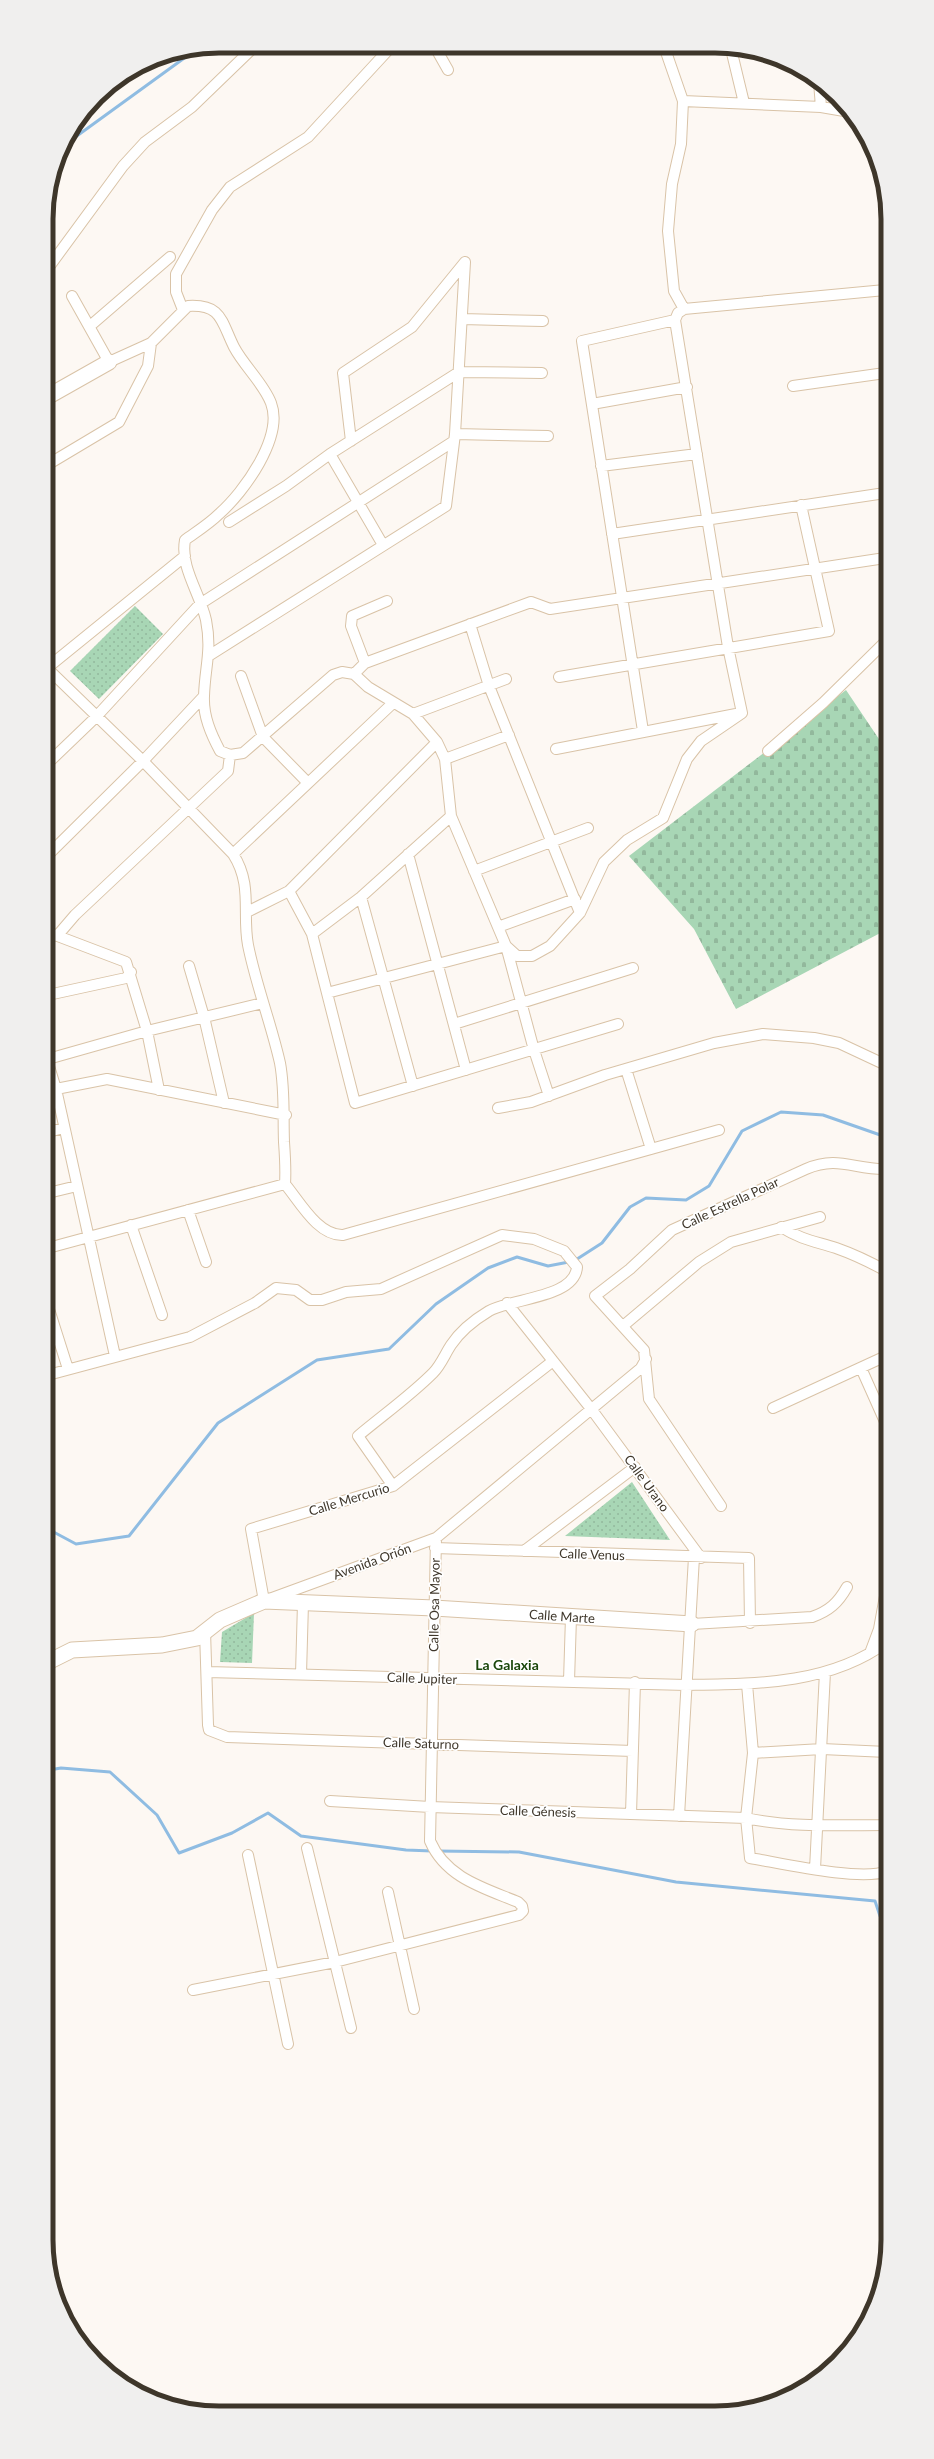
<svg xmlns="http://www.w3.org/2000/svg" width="934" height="2459" font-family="Lato,sans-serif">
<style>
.cemetery{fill:url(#cemetery-stones)}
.park{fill:url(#park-dots)}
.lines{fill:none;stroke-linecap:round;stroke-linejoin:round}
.stream{stroke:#8fbce2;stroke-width:3}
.street-casing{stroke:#d9c3a7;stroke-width:12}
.secondary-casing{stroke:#d9c3a7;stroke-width:17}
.street{stroke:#fff;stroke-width:10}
.secondary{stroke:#fff;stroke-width:15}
.labels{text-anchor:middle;stroke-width:3.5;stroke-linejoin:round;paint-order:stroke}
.street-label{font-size:13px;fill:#3e362a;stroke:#fff}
.neighbourhood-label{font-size:14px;font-weight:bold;fill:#1b470c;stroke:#fff}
.rim{fill:none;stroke:#3e362a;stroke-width:5}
</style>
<defs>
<pattern id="cemetery-stones" width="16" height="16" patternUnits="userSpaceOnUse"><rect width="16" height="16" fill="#a8d6b5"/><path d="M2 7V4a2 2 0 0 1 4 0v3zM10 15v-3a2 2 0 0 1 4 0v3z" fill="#92b89c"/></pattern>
<pattern id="park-dots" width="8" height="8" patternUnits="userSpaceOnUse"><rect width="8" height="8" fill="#a8d6b5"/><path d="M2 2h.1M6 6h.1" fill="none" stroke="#92b89c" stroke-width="1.8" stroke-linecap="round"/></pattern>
</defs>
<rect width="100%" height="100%" fill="#fdf8f3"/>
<path class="cemetery" d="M846,690L885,748L886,930L736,1009L694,929L629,856Z"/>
<path class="park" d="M135,606L163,634L99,699L70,671Z
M632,1482L670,1540L565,1536Z
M254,1613L252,1663L220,1662L222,1632Z"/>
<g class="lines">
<path class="stream" d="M63,146L194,51
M48,1529L76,1544L129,1536L218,1423L317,1360L389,1349L436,1304L488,1268L517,1257L548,1266L574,1261L602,1243L630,1207L646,1198L686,1200L709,1186L742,1131L781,1112L823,1115L886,1137
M49,1770L61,1768L110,1772L157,1815L179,1853L232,1833L268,1813L301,1836L406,1850L432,1851
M438,1851L519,1852L676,1882L875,1901L880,1916L887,1918"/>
<g class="street-casing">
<path id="street" d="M435,47L448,70
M665,49L683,101L681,144L672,184L668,231L674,291L684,309
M731,49L744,103
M819,82L821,107
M683,101L821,107L850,112
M46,271L123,166L145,142L192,107L255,46
M72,296L109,362L151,343L188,306C222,304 221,321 234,347C244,366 264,384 271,403C284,437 244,492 219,514C209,524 196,532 185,540C180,568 200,593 206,620C212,651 205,666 204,696C203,716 211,734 220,751L230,755L243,753L333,675L342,672L354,674L368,687L413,714L437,742L445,759L451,816L506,946L517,956H532L550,946L580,913L604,862L627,840L663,818L687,759L701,741L742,713
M183,310L176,292V274L212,210L230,187L308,137L391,47
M462,319L543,321
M675,320L728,647L742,713
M90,326L170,257
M793,386L885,373
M592,404L687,387
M455,434L548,436
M351,441L343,373L412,327L465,262
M330,454L383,545
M47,465L119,422L148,366L151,343
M601,466L697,454
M229,522L286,486L330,454L459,372L542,373
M612,534L885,493
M470,624L489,686L580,913
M210,655L446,506L455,434L465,262
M365,663L351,626L352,616L387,601
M47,668L143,761L233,854C253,885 242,913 248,945C256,985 271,1023 280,1063C285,1090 283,1115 284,1142C285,1156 286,1169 285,1184C300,1202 318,1236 343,1235L719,1130
M47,668L185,556
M354,674L365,663L531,602L550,609L885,558
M241,676L263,737L308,783
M559,677L829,631L801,505
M413,714L506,679
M643,731L582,341L675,320L678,313L684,309L885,290
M556,749L736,714
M768,751L823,703L885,642
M445,759L509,735
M47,764L96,717L200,604L454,441
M233,854L393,703
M408,854L466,1070
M47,856L143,761L204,696
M474,871L588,828
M289,891L312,934L355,1103L618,1024
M361,897L413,1086
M247,912L289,891L437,742
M498,927L575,899
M47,932L126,962L147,1031L159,1090
M312,934L361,897L451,816
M57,936L75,915L228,771L230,755
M189,966L204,1017L224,1103
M327,993L506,946L534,1050L549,1096
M48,995L126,978L131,972
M454,1024L633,968
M48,1059L147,1031L263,1003
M48,1063L56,1089L115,1356
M626,1069L651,1149
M56,1089L107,1079L286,1115
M498,1108L531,1102L605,1075L714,1043L763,1034L814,1038L839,1043L886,1065
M48,1132L64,1128
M48,1193L77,1186
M188,1210L206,1262
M131,1225L162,1315
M781,1227C802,1240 814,1241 836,1248C853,1254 870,1262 886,1271
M48,1248L285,1184
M507,1303L592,1410L701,1558
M48,1306L68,1369
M623,1326L699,1262L731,1242L820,1217
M553,1361L393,1486L251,1529L264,1601L436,1538L641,1368L646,1359
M861,1368L886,1424
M48,1375L190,1337L255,1303L276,1288L296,1290L310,1300H322L346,1292L381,1289L502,1235L534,1239L564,1251L577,1267C575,1298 512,1298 489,1311C474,1320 461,1330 451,1345C445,1354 441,1365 433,1373C410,1396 383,1415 358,1436L393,1486
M773,1408L886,1356
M721,1506L649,1399L644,1350L595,1296L630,1269L672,1230L806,1169C838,1155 855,1170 886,1169
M435,1548L749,1558L750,1623
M524,1551L635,1467
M885,1561L887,1579
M692,1624L812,1617C829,1611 838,1603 847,1587
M205,1631L208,1725L209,1730L227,1737L633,1751
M870,1653L879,1629L887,1585
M207,1672L686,1685C754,1684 829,1685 887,1642
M301,1674L303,1603
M569,1681L571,1617
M747,1684L753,1753L746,1818L750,1858C780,1863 862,1882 887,1871
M753,1753L822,1749L887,1752
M330,1801L430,1807L746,1818C791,1828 841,1825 887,1825
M631,1814L635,1682
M679,1816L694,1557
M886,1825L887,1812
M307,1848L351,2028
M248,1855L288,2044
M815,1869L825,1672
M388,1892L414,2009
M193,1990L335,1962L519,1915L523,1911L522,1906L518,1902C484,1888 446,1878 430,1841L436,1538"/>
</g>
<g class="secondary-casing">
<path id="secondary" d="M47,397L109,362
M48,1662L72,1650L162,1645L197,1638L220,1620L264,1601L434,1608L692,1624"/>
</g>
<use href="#street" class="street"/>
<use href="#secondary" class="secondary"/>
</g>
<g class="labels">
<g class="street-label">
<text transform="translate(730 1203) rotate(-25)" y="5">Calle Estrella Polar</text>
<text transform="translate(647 1483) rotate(54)" y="5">Calle Urano</text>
<text transform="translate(349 1499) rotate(-17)" y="5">Calle Mercurio</text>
<text transform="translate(592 1554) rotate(2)" y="5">Calle Venus</text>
<text transform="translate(372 1561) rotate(-20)" y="5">Avenida Orión</text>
<text transform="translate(434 1605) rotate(-89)" y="5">Calle Osa Mayor</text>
<text transform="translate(562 1616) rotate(4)" y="5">Calle Marte</text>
<text transform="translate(422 1678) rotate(2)" y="5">Calle Jupiter</text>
<text transform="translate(421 1743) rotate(2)" y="5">Calle Saturno</text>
<text transform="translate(538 1811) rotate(2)" y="5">Calle Génesis</text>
</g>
<g class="neighbourhood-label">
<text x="507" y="1670">La Galaxia</text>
</g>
</g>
<path d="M0 0H934V2459H0ZM219 53H715A166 166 0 0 1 881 219V2240A166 166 0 0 1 715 2406H219A166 166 0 0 1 53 2240V219A166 166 0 0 1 219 53Z" fill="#f0efee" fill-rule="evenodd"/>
<path class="rim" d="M219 53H715A166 166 0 0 1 881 219V2240A166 166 0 0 1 715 2406H219A166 166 0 0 1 53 2240V219A166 166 0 0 1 219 53Z"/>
</svg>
